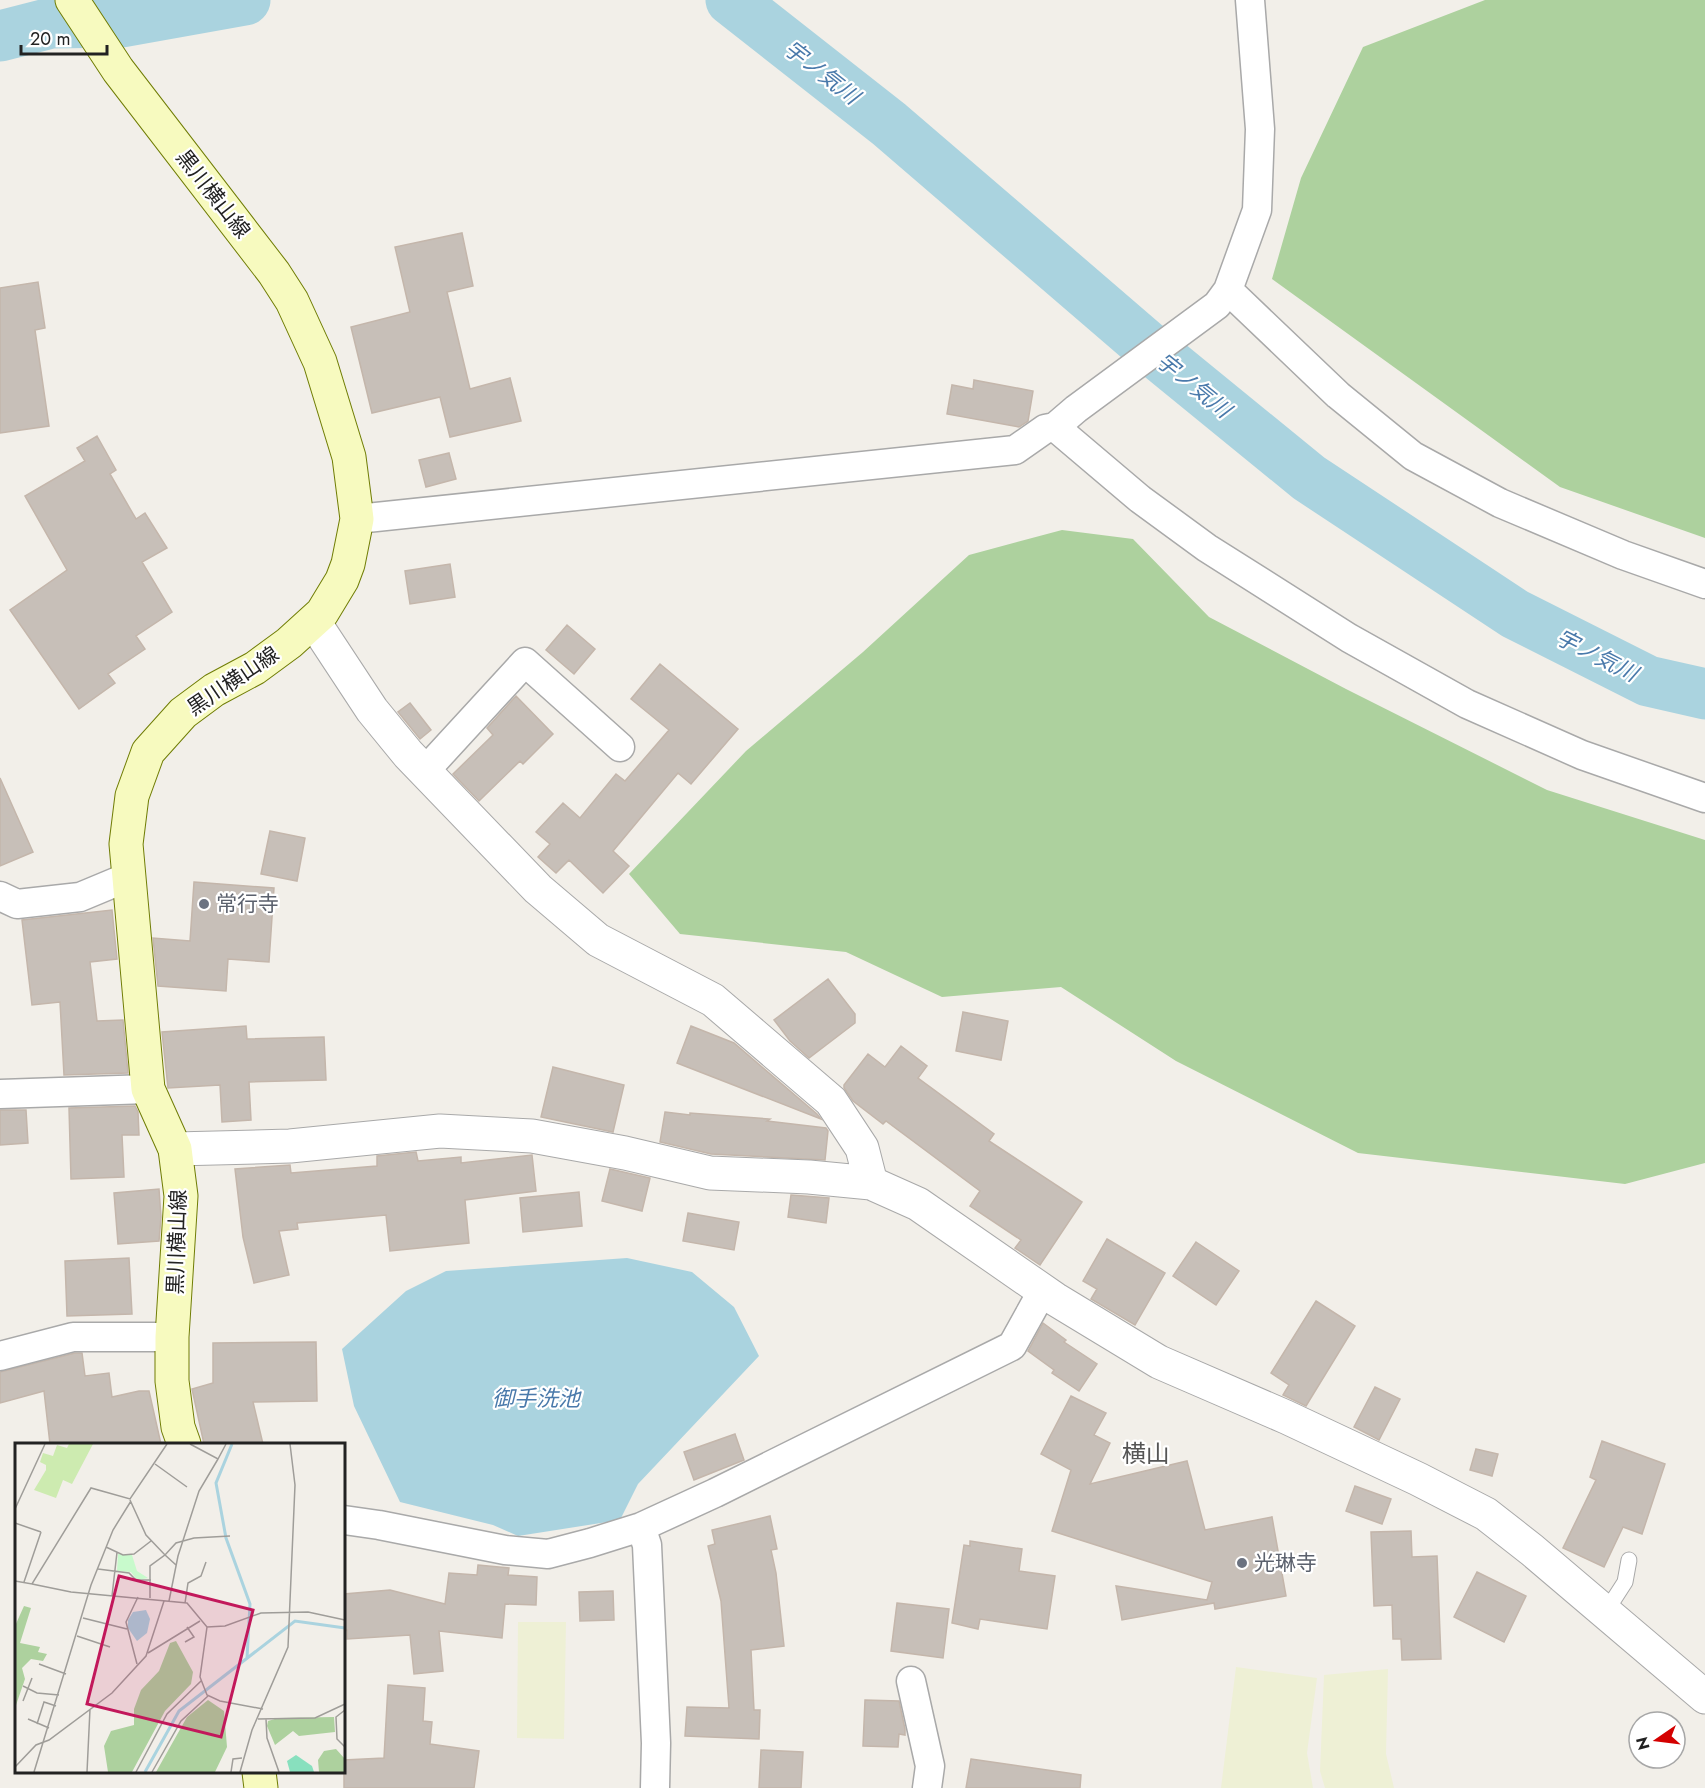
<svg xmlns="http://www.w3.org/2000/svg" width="1705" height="1788" font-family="Jost,'Noto Sans JP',sans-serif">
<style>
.farmland{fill:#eef0d5}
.forest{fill:#add19e}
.water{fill:#aad3df}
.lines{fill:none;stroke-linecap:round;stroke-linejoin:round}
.river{stroke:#aad3df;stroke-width:51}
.building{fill:#c7bfb8;stroke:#c4b6ab;stroke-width:1.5}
.service-casing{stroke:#a9a9a9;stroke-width:17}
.minor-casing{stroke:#a9a9a9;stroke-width:31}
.tertiary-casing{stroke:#a9a9a9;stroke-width:35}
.secondary-casing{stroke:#707d05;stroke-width:35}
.service{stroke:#fff;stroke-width:15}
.minor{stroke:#fff;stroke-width:28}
.tertiary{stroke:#fff;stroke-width:33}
.secondary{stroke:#f7fabf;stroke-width:33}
.worship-dot{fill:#6b7280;stroke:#fff;stroke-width:2}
.labels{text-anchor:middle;stroke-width:4.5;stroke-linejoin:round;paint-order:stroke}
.street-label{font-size:21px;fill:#222;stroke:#fff}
.worship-label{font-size:21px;fill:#5b616d;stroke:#fff;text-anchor:start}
.water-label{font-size:22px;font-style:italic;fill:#4a7aab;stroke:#fff}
.quarter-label{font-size:24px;fill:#555;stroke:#fff}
.inset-river{fill:none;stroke:#aad3df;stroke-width:3}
.inset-road{fill:none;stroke:#9f9d99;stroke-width:1.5}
.view{fill:#c2185b;fill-opacity:0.15;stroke:#c2185b;stroke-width:3}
.inset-edge{fill:none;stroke:#222;stroke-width:3}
</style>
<rect width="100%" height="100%" fill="#f2efe9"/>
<path class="farmland" d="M518,1622H566L564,1739L517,1738Z
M1236,1667L1317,1678L1307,1753L1313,1788H1221Z
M1388,1669L1386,1754L1394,1788H1325L1320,1771L1324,1675Z"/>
<path class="forest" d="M1485,0H1705V538L1560,487L1272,279L1301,178L1363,47Z
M1062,530L1133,539L1209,617L1346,689L1547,790L1705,840V1163L1625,1184L1358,1153L1176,1061L1061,987L942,997L846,952L680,934L629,874L746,751L863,652L969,555Z"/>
<path class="water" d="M627,1258L692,1272L734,1307L759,1356L638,1484L620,1520L518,1536L493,1525L400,1502L354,1406L342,1349L406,1291L446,1271Z"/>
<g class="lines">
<path class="river" d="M731,0L889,124L1146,345L1309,478L1515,614L1648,681L1705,694
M0,36L51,23L122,22L245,0"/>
</g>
<path class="building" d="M462,233L473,286L447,292L470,389L510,378L521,421L450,437L440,397L372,413L351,327L410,312L395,247Z
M38,282L45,328L35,330L49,426L0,433V288Z
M974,380L1033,391L1028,421L1019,427L947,414L952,385L973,389Z
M97,436L116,470L110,474L136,519L145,513L167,548L142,562L172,612L136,636L145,649L108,674L115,683L79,709L10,610L67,570L25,496L85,461L77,448Z
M449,453L456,479L426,487L419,460Z
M450,564L455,597L410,604L405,571Z
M567,625L595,649L574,674L546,650Z
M660,664L738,729L691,784L678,773L613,851L629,866L603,893L569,860L556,873L538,857L550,844L536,832L563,803L580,818L616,774L625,781L669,730L631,699Z
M516,696L553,734L523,764L520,761L479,801L453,774L493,735L487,728Z
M410,703L431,730L420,739L398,712Z
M0,778L33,852L0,866Z
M270,831L305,838L297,881L261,874Z
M194,882L274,888L269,962L228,959L226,991L158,986L153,938L190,941Z
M112,910L117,959L90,962L97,1021L123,1020L128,1073L64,1075L60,1002L32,1005L22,920Z
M828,979L855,1014V1023L809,1058L790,1041L774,1020Z
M963,1012L1008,1021L1001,1060L956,1051Z
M246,1026L247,1039L324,1037L326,1080L249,1082L251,1120L222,1122L220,1085L168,1088L162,1032Z
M691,1026L734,1043L817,1114L821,1119L677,1063Z
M901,1046L927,1066L918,1078L994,1134L989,1141L1082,1202L1040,1265L1015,1248L1021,1240L970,1206L980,1191L886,1121L883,1124L853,1101L844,1088V1085L868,1054L885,1067Z
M553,1067L624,1085L613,1132L541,1117Z
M135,1106L138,1112L139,1135H122L124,1177L71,1179L69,1108Z
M0,1110H26L28,1143L0,1145Z
M665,1112L690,1115V1113L770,1119L767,1121L826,1128L828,1131L825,1160L711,1154L660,1142Z
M416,1152L418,1161L461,1157V1163L532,1155L536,1191L465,1200L469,1243L390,1251L386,1215L297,1223L298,1229L279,1231L289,1275L254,1283L243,1237L235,1169L290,1165L291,1173L377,1166V1156Z
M610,1169L650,1178L642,1211L602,1201Z
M159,1189L161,1217L159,1241L118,1244L114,1193Z
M579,1192L582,1226L523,1232L520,1198Z
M791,1195L829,1198L826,1223L788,1217Z
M688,1213L739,1222L734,1250L683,1241Z
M1107,1239L1165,1273L1135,1325L1091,1299L1097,1289L1083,1281Z
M1196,1242L1239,1271L1216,1305L1173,1276Z
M129,1258L132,1314L67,1316L65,1261Z
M1316,1301L1355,1326L1306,1406L1283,1395L1289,1385L1271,1373Z
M1043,1323L1066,1340L1064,1342L1097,1364L1079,1391L1052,1373L1054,1370L1028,1351Z
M316,1342L317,1401L253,1402L263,1444H204L192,1389L213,1383V1343Z
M75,1353H82L85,1376L109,1373L112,1397L139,1391H149L161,1444H50L44,1391L0,1403V1372Z
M1375,1387L1400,1399L1379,1440L1354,1427Z
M1071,1396L1106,1413L1094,1435L1110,1443L1090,1484L1187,1461L1205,1530L1272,1517L1286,1596L1215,1609L1214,1603L1122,1620L1116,1586L1207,1600L1212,1582L1052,1531L1071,1470L1041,1454Z
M735,1434L744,1460L694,1480L684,1452Z
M1602,1441L1665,1464L1642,1534L1623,1527L1604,1567L1563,1548L1596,1480L1590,1477Z
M1476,1449L1498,1454L1492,1476L1470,1470Z
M1355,1486L1391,1499L1382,1524L1346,1511Z
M770,1516L777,1549L771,1550L776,1573L784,1646L751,1650L754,1710H760L759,1739L685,1736L687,1707L729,1708L721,1601L708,1546L715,1544L712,1530Z
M1411,1531L1412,1557L1437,1556L1441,1659L1402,1660L1401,1639H1393L1392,1605L1374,1606L1371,1532Z
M970,1541L1022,1549L1019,1571L1055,1576L1047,1629L980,1619L978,1629L952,1623L964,1545L970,1546Z
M478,1565L509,1568L508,1575L537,1577L536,1605L505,1604L502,1638L439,1631L443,1671L414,1674L410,1635L347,1639V1630L344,1631V1594L390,1590L445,1604L449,1573L477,1575Z
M1477,1572L1526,1596L1504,1642L1454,1617Z
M613,1591L614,1620L580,1621L579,1592Z
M897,1603L949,1609L943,1658L891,1651Z
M388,1685L425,1688L423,1721L432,1722L430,1744L479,1751L474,1788H344V1760L384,1758Z
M865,1700L899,1701L905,1729V1735L899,1734L898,1747L863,1746Z
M761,1750L803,1752L801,1788H759Z
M971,1759L1081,1775L1080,1788H966Z"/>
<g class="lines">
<g class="service-casing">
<path id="service" d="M1605,1613L1625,1582L1629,1560"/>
</g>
<g class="minor-casing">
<path id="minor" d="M1228,290L1338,395L1413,456L1500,503L1623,555L1705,584
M1055,427L1140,499L1207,548L1349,638L1467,704L1582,755L1705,798
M357,519L1015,450L1045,429L1055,427L1076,409L1217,305L1228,290L1257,210L1260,129L1250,0
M424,772L525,662L620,747
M0,896L17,904L80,897L128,877
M0,1094L148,1089
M0,1356L73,1337H172
M344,1520L379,1525L505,1550L548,1554L590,1543L641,1527L715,1493L1012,1346L1043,1290
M641,1527L647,1545L656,1743L655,1788
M911,1681L930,1766L927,1788"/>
</g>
<g class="tertiary-casing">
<path id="tertiary" d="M312,623L316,625L372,710L408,754L538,889L598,940L713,1000L831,1101L862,1148L871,1183
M175,1149L290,1146L440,1131L532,1136L625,1153L710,1173L809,1177L871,1183L918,1204L1055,1299L1159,1362L1286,1417L1418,1479L1486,1514L1532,1550L1705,1697"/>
</g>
<g class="secondary-casing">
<path id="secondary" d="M72,0L118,70L274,273L292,301L320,362L349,457L357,519L348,564L342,580L322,613L289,643L255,668L214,690L183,713L148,752L132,796L126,844L148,1089L175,1149L181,1196L172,1337V1381L178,1427L184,1444
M259,1772L261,1788"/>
</g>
<use href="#service" class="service"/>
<use href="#minor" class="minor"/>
<use href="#tertiary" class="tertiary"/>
<use href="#secondary" class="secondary"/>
</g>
<g class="worship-dot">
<circle cx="204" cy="904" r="6"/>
<circle cx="1242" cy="1563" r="6"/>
</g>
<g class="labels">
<g class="street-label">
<text transform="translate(213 194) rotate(52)" y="7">黒川横山線</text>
<text transform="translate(233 681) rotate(-34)" y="7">黒川横山線</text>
<text transform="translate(177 1242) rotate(-88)" y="7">黒川横山線</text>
</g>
<g class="worship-label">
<text x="216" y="911">常行寺</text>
<text x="1254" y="1570">光琳寺</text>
</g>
<g class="water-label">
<text transform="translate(822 72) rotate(38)" y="8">宇ノ気川</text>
<text transform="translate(1194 385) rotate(39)" y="8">宇ノ気川</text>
<text transform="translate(1597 655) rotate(27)" y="8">宇ノ気川</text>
<text x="536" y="1406">御手洗池</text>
</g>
<g class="quarter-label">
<text x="1146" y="1462">横山</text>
</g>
</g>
<g transform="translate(15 1443)">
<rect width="330" height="330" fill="#f2efe9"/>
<path d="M54,1H78L57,41L48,37L41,55L19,47L31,27V22L25,19L28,10L38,13L42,2L52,5Z" fill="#cdebb0"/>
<path d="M9,163L16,165L5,200L25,204L23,209L32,211L28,218L16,216L7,225L10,236L0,265V183ZM161,198L178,229L176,241L150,268L117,329H93L89,303L96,288L119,282V266L126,247L144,228L155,200ZM193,257L209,268L212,304L200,329H141L172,274ZM319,274L320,289L284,293L278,288L260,302L252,283L253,278L263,275ZM321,306L330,316V329H304L303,317L309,308Z" fill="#add19e"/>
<path d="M103,111L117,112L122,128L133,135L122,137L116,129L102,128Z" fill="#c8facc"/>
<path d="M281,312L297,323L299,329H275L272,318Z" fill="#88e0be"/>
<path d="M131,167L135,176L132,190L122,198L113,185V177L118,169Z" fill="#aad3df"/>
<path class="inset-river" d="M217,1L201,40L211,95L235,161L232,215M130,329L164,268L280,178L330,185"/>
<path class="inset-road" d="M175,1L203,16L211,1M140,21L172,44M115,57L131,92L150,112L161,100L179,95L215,93M0,66L30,1M0,80L26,89M91,104L108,112L119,111L136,98M83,126L114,130L121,137H136M0,138L17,141L76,45L115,56L152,1M9,139L26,89M17,141L56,149L172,160L192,184L210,183L246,170L293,169L330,177M97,153L102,109M135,155V123L150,112L161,122M154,158L163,113L184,48L203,16M170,160L173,140L186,133L191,119M68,175L112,186M192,184L185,234L192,252L205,258L248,266M62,193L95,204M170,199L179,194L172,184M133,210L185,178M24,221L51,231M122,221L111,179L123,154M8,243L22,250L44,252M8,258L17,235M330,267L321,274L322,296L330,304M13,276L34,285M243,276L300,275L330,261M251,276L252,295L264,329M22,281L29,259L41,263M0,324L21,302L34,297L97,250L131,213L149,158M19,329L76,142L98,87L116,58M72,329L75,266M121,329L152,271L186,238M137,329L166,278L193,253M216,329L218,316L227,315M225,329L237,287L273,204L280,42L275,1"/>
<path class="view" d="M104,133L238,167L206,294L72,261Z"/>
<rect width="330" height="330" class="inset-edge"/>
</g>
<g transform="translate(1657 1740) rotate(256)"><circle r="28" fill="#ffffff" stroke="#a7a7a7" stroke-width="1.5"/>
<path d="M0-4.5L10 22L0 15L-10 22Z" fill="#d40000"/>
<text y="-9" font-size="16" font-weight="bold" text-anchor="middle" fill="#222222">N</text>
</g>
<path d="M21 45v9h86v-9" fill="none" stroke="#222222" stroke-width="3"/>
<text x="30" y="45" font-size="18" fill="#222222" stroke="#ffffff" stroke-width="4.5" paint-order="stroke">20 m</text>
</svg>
